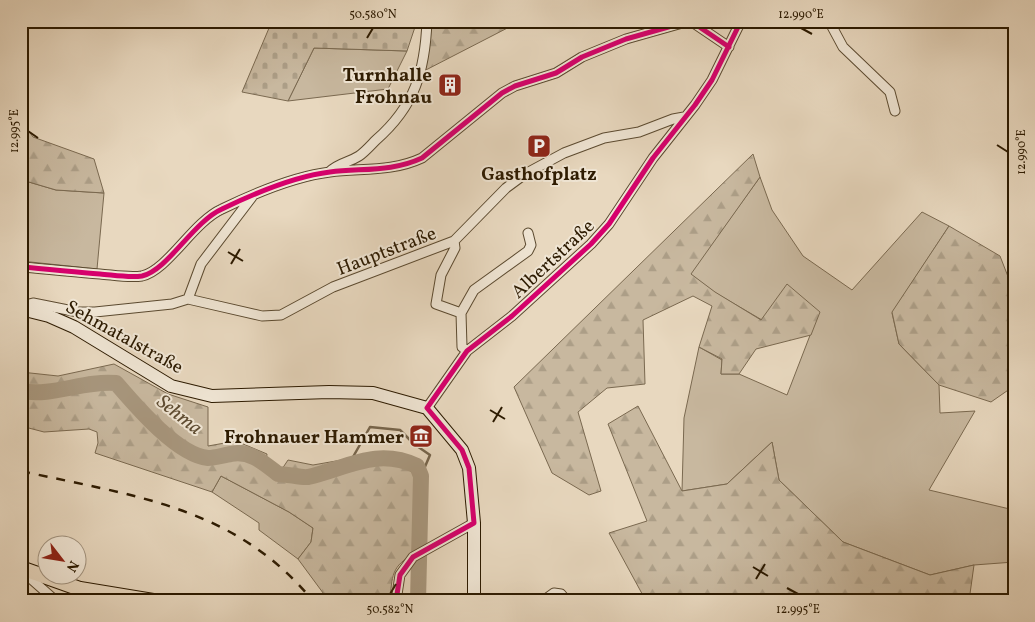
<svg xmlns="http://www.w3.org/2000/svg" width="1035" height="622" font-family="Vollkorn,serif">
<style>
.green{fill:#c8b89f;stroke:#7a6950}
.forest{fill:url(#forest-firs);stroke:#7a6950}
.cemetery{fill:url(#cemetery-stones);stroke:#7a6950}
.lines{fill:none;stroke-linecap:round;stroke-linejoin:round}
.stream{stroke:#76654c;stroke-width:2.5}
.river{stroke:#a8977e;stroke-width:16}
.street-casing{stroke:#5b4a30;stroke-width:11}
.secondary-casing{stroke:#2c1a00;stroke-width:14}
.primary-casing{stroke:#2c1a00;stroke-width:16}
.street{stroke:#f0e6d5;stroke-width:9}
.secondary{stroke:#f0e6d5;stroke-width:12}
.primary{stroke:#e8d8bf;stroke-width:14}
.rail{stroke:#2c1a00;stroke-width:2.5;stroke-dasharray:9 9;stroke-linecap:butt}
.cycleway-casing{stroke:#f0e6d5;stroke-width:8}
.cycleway{stroke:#d6006c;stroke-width:5}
.ticks{fill:none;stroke:#2c1a00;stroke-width:2}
.labels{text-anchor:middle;stroke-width:4;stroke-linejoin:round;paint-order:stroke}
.poi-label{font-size:19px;font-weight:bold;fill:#2c1a00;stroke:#f0e6d5;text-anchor:end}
.street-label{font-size:19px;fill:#2c1a00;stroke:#f0e6d5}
.water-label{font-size:20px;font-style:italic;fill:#5e4c32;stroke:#f0e6d5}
.neatline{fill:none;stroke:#2c1a00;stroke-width:2}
.ticks-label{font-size:12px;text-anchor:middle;fill:#2c1a00}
</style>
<defs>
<pattern id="forest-firs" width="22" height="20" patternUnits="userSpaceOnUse" patternTransform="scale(1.25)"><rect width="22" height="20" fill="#c8b89f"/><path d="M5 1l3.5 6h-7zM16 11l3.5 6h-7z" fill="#ac9e87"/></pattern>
<pattern id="cemetery-stones" width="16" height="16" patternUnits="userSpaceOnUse" patternTransform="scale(1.25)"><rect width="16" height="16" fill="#c8b89f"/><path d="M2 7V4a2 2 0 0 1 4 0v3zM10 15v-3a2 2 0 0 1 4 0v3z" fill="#ac9e87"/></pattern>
</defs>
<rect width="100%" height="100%" fill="#e8d8bf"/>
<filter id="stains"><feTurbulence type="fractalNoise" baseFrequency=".004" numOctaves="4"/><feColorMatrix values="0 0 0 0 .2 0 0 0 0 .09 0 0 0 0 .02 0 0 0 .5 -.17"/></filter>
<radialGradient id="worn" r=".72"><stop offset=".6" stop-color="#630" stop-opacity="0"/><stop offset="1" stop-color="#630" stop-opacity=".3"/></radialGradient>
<path class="green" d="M314,48L407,51L388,89L288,101Z
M760,177L772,210L803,256L852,290L922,212L949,226L892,313L899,344L939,385L940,413L975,411L929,490L1014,510V562L974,565L930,575L843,542L779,480L772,442L727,484L682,491L684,418L699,347L722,360L721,374H739L787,395L819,312L762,320L714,292L690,274Z
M22,180L56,190L104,193L97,269L21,261Z
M221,476L289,512L313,528L311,542L298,559L259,530V523L212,492Z"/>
<path class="forest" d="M427,21H521L420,73Z
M21,120L33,137L94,159L104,193L56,190L22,180L21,183Z
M753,154L760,177L691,274L715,292L761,320L787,284L820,312L811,335L756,349L739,374H721L722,359L699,347L712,306L693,296L643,320L645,384L607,388L578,412L601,491L589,495L552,473L514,387Z
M949,226L1000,256L1014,292V386L991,402L939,385L899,344L892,312Z
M114,364L168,394L208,407V446L236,441L267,454L265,471L276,478L288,460L313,465L382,453L404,455L403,463L416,477L415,554C391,565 392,577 390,601H329L298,559L311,542L313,528L289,512L221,476L212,492L95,453L98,443L97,432L89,429L44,432L21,426V372L58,376Z
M638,406L682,491L727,484L772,442L779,480L843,542L930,575L974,565L969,601H646L609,533L647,521L608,424Z"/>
<path class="cemetery" d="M272,21H417L407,51L314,48L288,101L242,92Z"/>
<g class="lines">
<path class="stream" d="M349,464L370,427L400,430L414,444L430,455L421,476"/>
<path class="river" d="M21,391C53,397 84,380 116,383C135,405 177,455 208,458C215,458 224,455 231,454C250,450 264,463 278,474C287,474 302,478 308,477C347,468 377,447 417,466L421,476L418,601"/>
<g class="street-casing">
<path id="street" d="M829,21L843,47L890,92L895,111
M329,172C340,162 348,163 359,156C365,152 371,145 376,140C415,106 425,71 427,21
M454,241L455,248L441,275L436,304L461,313L462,347L467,351
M21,267C48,269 74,272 100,274C113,275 129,278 142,276C168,270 193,222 222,209C253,194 296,176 330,172C362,168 392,172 422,158L502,93L515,86L556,73L582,57L626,39L686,22L695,24L729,47
M188,299L201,264L252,197
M21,306L33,303L78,312H95L172,304L188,299L262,316L281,315L333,287L454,241L506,188L525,174L564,153L604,138L639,132L673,119L684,117
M461,313L474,290L528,251L531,245L528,233
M427,408L467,351L512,316L591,244L609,224L653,158L695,105L712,80L741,21
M28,571L30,578L56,601
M396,601L400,575L413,557L474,523
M543,601L554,593L561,594L567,601"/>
</g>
<g class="secondary-casing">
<path id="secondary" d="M21,309L49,316L74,327L171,386L212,396L329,392L373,393L427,408L462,450L469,468L474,523V601"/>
</g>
<g class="primary-casing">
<path id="primary" d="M21,568L80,589L153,601"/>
</g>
<use href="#street" class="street"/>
<use href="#secondary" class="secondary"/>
<use href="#primary" class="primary"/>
<path class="rail" d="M21,471C133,496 235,506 313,601"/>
<g class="cycleway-casing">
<path id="cycleway" d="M21,267C48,269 74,272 100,274C113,275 129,278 142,276C168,270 193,222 222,209C253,194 296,176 330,172C362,168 392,172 422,158L502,93L515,86L556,73L582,57L626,39L686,22L695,24L729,47
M396,601L400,575L413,557L474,523L469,468L462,450L427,408L467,351L512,316L591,244L609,224L653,158L695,105L712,80L741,21"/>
</g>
<use href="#cycleway" class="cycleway"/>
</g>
<path class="ticks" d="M801,28L812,34M367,38L373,28M28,131L38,138M997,145L1008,152M228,252L243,261M231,264L240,249M490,410L505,419M493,422L502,407M753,567L768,576M756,579L765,564M787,588L798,594M390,594L396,584"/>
<defs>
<g id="building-square" transform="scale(1.25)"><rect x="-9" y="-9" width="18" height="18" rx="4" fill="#8f2418" stroke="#f0e6d5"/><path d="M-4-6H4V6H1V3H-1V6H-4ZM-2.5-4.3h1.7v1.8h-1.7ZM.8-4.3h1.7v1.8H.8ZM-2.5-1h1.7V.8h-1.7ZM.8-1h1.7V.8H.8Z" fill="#fff"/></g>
<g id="parking-square" transform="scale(1.25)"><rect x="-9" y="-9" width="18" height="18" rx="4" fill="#8f2418" stroke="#f0e6d5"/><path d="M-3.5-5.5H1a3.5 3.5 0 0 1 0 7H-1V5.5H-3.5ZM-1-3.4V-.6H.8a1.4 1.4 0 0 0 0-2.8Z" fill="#fff"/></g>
<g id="museum-square" transform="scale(1.25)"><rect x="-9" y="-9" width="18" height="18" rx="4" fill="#8f2418" stroke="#f0e6d5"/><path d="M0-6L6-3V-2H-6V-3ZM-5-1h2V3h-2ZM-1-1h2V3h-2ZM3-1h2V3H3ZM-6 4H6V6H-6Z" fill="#fff"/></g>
</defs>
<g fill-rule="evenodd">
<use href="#building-square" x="450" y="85"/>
<use href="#parking-square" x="539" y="146"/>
<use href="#museum-square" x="421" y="436"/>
</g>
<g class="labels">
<g class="poi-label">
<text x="432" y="81">Turnhalle<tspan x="432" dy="22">Frohnau</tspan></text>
<text x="539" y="180" text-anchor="middle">Gasthofplatz</text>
<text x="404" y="443">Frohnauer Hammer</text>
</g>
<g class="street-label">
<text transform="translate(386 250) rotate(-21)" y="7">Hauptstraße</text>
<text transform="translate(552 258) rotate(-43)" y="7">Albertstraße</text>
<text transform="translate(125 336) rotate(29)" y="7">Sehmatalstraße</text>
</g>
<g class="water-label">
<text transform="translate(180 414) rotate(38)" y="7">Sehma</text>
</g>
</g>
<rect width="1035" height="622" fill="none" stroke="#e8d8bf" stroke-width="55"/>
<g transform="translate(62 560) rotate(121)"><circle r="24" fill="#f0e6d5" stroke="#a29480"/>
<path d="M0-4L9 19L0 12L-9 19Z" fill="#8f2418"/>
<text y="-8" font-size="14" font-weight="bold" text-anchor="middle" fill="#2c1a00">N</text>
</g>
<rect x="28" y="28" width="980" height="566" class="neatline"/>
<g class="ticks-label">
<text x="373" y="18">50.580°N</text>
<text x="801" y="18">12.990°E</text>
<text transform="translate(14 131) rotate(-90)" y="4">12.995°E</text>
<text transform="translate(1021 152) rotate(-90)" y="4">12.990°E</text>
<text x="390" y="613">50.582°N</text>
<text x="798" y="613">12.995°E</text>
</g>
<rect width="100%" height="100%" filter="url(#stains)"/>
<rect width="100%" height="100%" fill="url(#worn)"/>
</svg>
